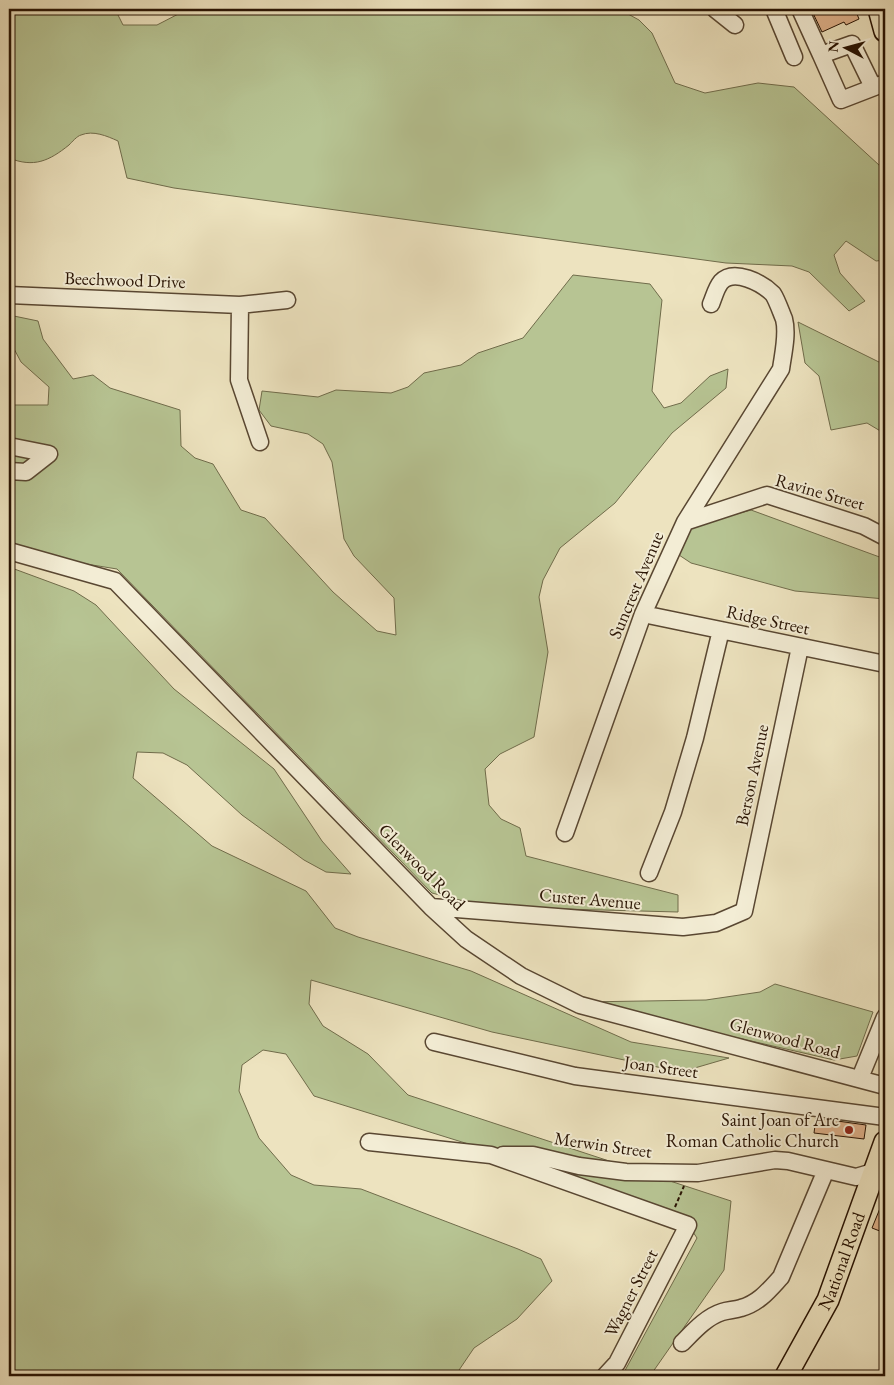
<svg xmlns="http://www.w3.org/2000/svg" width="894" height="1385" font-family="'EB Garamond',serif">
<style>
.green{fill:#b7c493;stroke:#706c4b}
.building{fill:#dfb28b;stroke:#281303}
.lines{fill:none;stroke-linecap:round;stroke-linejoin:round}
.minor-casing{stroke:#594732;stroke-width:19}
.major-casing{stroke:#281303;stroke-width:24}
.path{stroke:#281303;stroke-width:2;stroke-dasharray:4 2.5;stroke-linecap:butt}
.minor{stroke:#f3edd5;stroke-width:16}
.major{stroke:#ede3bf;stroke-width:21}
.poi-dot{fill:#8f2418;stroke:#f3edd5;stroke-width:2}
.labels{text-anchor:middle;stroke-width:4;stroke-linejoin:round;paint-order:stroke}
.street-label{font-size:18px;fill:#281303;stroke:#f3edd5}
.poi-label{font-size:18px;fill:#281303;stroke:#f3edd5;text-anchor:end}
</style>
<rect width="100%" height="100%" fill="#ede3bf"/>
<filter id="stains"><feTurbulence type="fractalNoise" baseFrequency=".004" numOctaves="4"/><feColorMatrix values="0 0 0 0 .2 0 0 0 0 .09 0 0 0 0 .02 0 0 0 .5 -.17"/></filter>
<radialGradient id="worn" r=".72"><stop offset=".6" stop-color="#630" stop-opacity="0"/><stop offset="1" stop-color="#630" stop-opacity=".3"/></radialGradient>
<path class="green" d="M9,9H115L123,25H157L188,9H619L639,20L652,33L675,83L705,93L758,83L794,87L879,165L885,173V260L876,261L846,241L834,255L840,273L865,301L849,311L809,272L792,266L726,263L174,188L127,178L118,141C107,136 93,130 81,135C77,136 72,142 69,145C49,161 34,168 9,158Z
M573,275L650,284L662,300L652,391L664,408L681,403L710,376L728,369L726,388L672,433L615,503L560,548L543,580L539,597L548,652L534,737L500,754L485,769L489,805L501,819L520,828L526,856L678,895V912L485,907L432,893L117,569L37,556L9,545V405H48L49,387L21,362L12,345L9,343V315L38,321L43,339L73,379L93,375L110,388L180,410L181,446L195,458L213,464L241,510L265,518L333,592L377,631L396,635L394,598L354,556L344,539L332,462L323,444L308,434L271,426L259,410L262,391L318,397L336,390L391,393L408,387L424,373L461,365L478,353L523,338Z
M798,322L885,365V443L882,432L867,423L831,430L819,376L805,363Z
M751,510L885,559V599L795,591L691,563L676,553L683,536L696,525Z
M9,567L74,591L96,605L174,689L274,769L322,841L351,874L326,872L304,860L242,815L187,765L163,753L137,752L133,778L212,846L306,891L335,928L358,937L471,971L631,1042L729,1058L681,1072L492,1032L311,980L309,1004L323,1026L368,1054L408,1095L731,1201L724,1270L650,1376H622L697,1238L683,1217L568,1175L314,1096L286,1054L263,1050L242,1065L239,1091L259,1138L291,1175L314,1185L361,1189L518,1249L541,1259L552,1281L517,1319L474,1348L455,1376H9Z
M775,984L873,1012L857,1056L834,1060L581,1002L706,1000L760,992Z"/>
<path class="building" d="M811,9H855L859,19L846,25L844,22L822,32Z
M816,1118L866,1125L864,1139L814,1133Z
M885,1196V1233L872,1228Z"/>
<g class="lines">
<g class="minor-casing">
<path id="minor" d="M715,9L735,25
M774,9L794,57
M800,9L821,55
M873,87L852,44L821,55L841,100L885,83
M9,295L240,305L287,300
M240,305L239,380L260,442
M9,446L49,454L26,472L9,471
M685,522L767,495L864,526L885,537
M9,551L115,581L431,907L466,939L521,976L580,1005L885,1086
M643,614L885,664
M565,833L643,614L685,522L781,369C783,354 788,334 784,319C781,312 777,300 773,294C762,283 734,268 721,282C716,288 714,297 711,304
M649,873L673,812L695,738L721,630
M431,907L683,927L716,923L744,911L800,647
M434,1042L575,1076L885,1117
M860,1078L885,1017
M369,1142L491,1155L688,1225L617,1363L605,1376
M503,1155H533L579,1166L626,1172L698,1173L775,1160L788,1161L856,1177L883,1169
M682,1343C693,1332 706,1317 722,1312C728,1310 735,1310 741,1308C759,1303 769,1290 781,1277L826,1170"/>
</g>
<g class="major-casing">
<g id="major">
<path d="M879,9L885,31"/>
<path id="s1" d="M786,1376L828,1300L885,1142"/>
</g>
</g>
<path class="path" d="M675,1207L684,1186"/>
<use href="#minor" class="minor"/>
<use href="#major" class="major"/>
</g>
<circle class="poi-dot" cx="849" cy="1130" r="5"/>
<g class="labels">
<g class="street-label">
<text transform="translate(125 280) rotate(2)" y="6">Beechwood Drive</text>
<text transform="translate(820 492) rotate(16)" y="6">Ravine Street</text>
<text transform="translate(636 585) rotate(-67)" y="6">Suncrest Avenue</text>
<text transform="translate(768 620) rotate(12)" y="6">Ridge Street</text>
<text transform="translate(752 775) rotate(-78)" y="6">Berson Avenue</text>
<text transform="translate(422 867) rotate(45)" y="6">Glenwood Road</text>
<text transform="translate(590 899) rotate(5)" y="6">Custer Avenue</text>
<text transform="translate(785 1038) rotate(15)" y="6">Glenwood Road</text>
<text transform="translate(661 1067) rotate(8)" y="6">Joan Street</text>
<text transform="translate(603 1145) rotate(8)" y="6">Merwin Street</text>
<text dy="6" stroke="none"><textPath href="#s1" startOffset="128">National Road</textPath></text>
<text transform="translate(631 1293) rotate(-63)" y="6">Wagner Street</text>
</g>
<g class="poi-label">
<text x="839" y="1126">Saint Joan of Arc<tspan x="839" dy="21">Roman Catholic Church</tspan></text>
</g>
</g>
<rect width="894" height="1385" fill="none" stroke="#ede3bf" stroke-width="30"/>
<rect x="10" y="10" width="874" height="1365" fill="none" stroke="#281303" stroke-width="2.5"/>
<rect x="15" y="15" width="864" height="1355" fill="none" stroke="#281303"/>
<g transform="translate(846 48) rotate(276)" stroke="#f3edd5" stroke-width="4" paint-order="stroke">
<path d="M0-4L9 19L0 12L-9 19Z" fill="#281303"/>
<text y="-8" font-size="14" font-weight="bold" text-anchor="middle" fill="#281303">N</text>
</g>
<rect width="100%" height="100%" filter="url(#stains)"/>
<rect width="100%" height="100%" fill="url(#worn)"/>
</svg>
